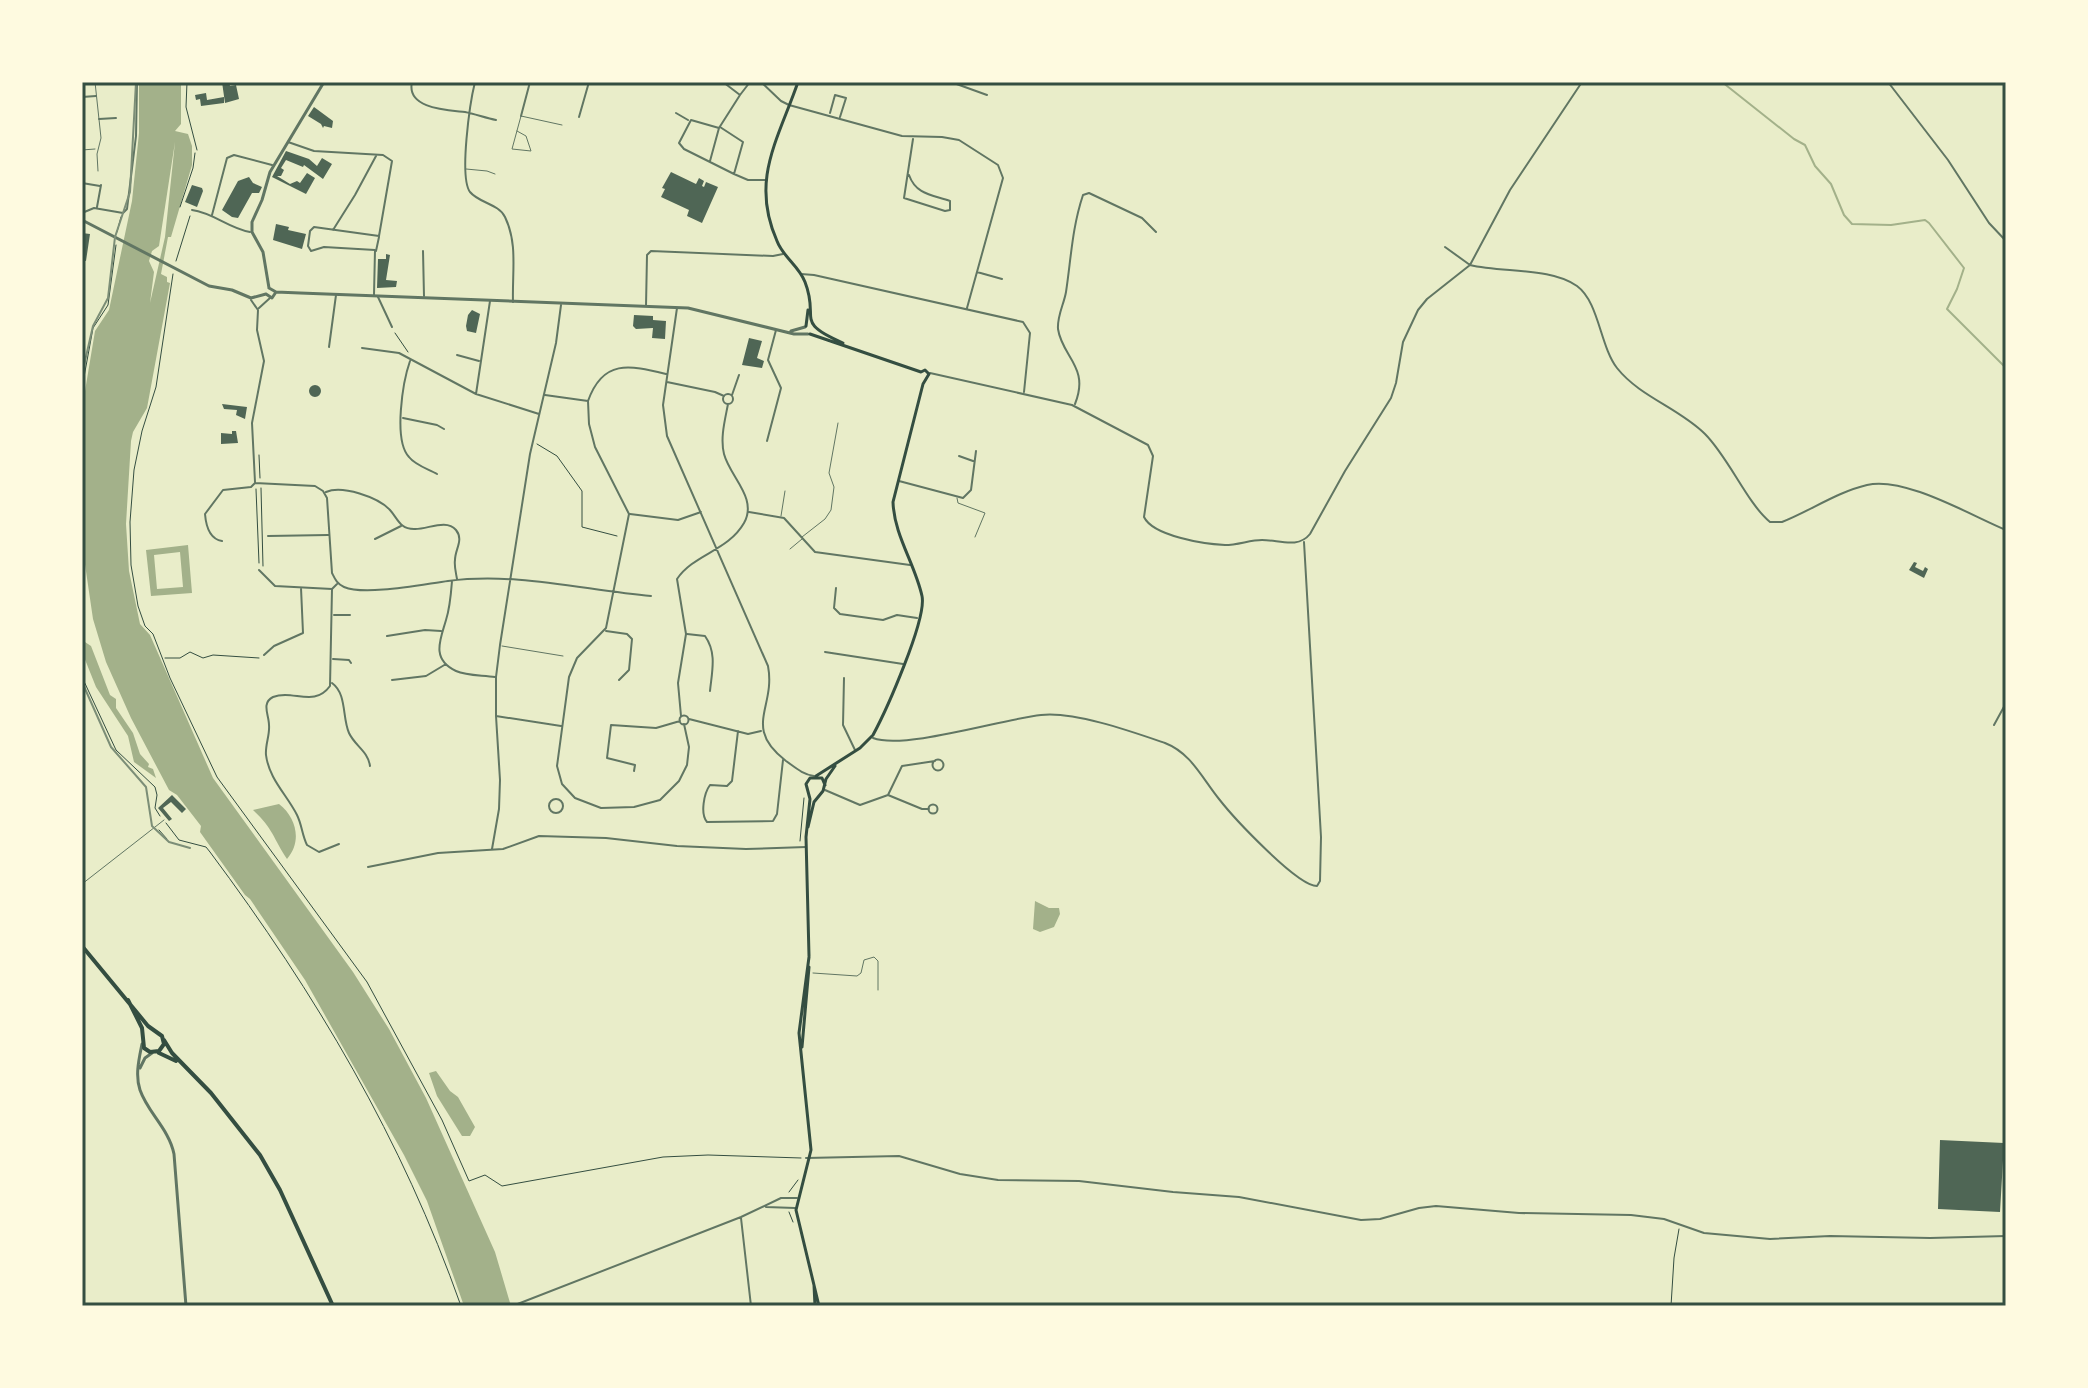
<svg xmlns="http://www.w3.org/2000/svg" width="2088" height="1388" font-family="'Sofia Sans Condensed',sans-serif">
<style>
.water{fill:#a3b18a;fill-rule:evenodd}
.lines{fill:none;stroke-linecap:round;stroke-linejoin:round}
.stream{stroke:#a3b18a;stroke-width:2}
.building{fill:#4f6655}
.path{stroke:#344e41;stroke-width:1}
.service{stroke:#617663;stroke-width:1}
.pedestrian{stroke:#617663;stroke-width:2}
.minor{stroke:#617663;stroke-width:2}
.tertiary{stroke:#617663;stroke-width:3}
.secondary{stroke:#344e41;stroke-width:3}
.primary{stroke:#344e41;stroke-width:4}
.tram{stroke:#7c8e77;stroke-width:2}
.neatline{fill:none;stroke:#344e41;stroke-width:3}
</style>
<rect width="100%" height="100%" fill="#e9edc9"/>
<path class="water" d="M139,82H181V124L175,131L188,134L192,146V165L171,237H168L161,274L167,277V282L170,283L147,408L133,432L131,441L126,524L129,571L140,624L150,635L213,778L353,972L389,1029L426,1098L495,1252L511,1306H464L427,1201L404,1155L305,980L250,899L245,895L200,832L201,826L177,795L169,790L131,718L106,662L93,619L82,544V409L95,331L109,310L132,201L139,133ZM175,142L165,237L150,303L154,272L149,261L152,251L159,246Z
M188,545L192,593L151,596L146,550ZM180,552L183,587L157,589L154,555Z
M82,640L91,646L110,695L116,699V708L133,733L140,754L149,764L148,767L153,769L156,778L134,762L128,736L96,687L82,652Z
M279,804C297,818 302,842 287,859C273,838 273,828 253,810Z
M1035,901L1049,908H1059L1060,914L1054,927L1040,932L1033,929Z
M436,1071L450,1091L458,1097L475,1127L470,1136H462L437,1096L429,1073Z"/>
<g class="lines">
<path class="stream" d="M1722,82L1794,139L1805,145L1815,166L1831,184L1844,215L1852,224L1891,225L1925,220L1929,223L1964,268L1957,289L1947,309L2006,368"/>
</g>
<path class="building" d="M222,82H229L230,86L236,85L239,99L225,103Z
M206,93L207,100L224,97V103L201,106L200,99L196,100L195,95Z
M314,107L333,121L332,128L324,126L323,128L321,124L308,116Z
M286,151L309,159L317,166L322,158L332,164L323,179L304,165L303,167L286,160L281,168L284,170L281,176H277L290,184L297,181L300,183L307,173L315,178L306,194L272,177Z
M671,172L696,184L699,178L704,181L702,186L704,187L706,182L718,187L702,223L687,216L689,210L661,197L665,189L662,188Z
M249,177L253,183L262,187L259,193H252L238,218L232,217L222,210L238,181Z
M192,185L202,188L203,191L197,207L185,202Z
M276,224L289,227L288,230L306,234L302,249L273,240Z
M82,233L90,234L86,261L82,260Z
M386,254L390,255L386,280L397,281L396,287L377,288L378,259H386Z
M472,310L480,314L476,333L467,331L466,326L468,315Z
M634,315L653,316V320L666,321L665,339L652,338L653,328L636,329L633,326Z
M749,338L762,341L757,358L764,361L762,368L742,365Z
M309 391a6 6 0 1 1 12 0a6 6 0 1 1-12 0Z
M222,404L247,407L245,419L236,415L237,410L224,409Z
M232,431H236L238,443L221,444V433L232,434Z
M1914,562L1917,563L1915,567L1923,571L1925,567L1928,569L1924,578L1909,570Z
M172,795L186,809L182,813L171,802L163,808L172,819L169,821L158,808Z
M1940,1140L2004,1143L2000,1212L1938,1209Z"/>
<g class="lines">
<path class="path" d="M187,82L186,107L197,150
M180,207L193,168L195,153
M117,232L121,217
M176,261L190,216
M173,274L156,387L142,431L134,470L130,522L131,565L138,606L145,626L153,634L170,678L217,777L367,982L442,1120L469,1181L485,1175L502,1186L663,1157L708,1155L801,1158
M395,333L408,352
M82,388L93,328L108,305L116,245
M537,444L557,456L582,491V527L617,536
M259,455L260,478
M261,488L263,566
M256,489L259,563
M165,658H180L190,652L203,658L213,655L259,658
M82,677L116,750L155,787L157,795L155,808L160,816
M166,823L179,840L206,847L210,852C316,994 402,1139 461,1306
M159,830L167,839
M800,841L804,798
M789,1192L798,1180
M789,1212L793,1222
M1671,1306L1674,1258L1679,1229"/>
<path class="service" d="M95,82L101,138L97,154L98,171
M517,131L526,136L531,151L512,149L521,116L562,125
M82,150L95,149
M466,169L487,171L495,174
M957,498L958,503L985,513L975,537
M781,516L785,491
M802,537L825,519L831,510L834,487L829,473L838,423
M790,549L802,539
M502,646L563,656
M82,884L164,820
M813,973L857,976L861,973L864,960L874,957L878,961V990"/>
<path class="pedestrian" d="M376,251L379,237
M457,355L479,361
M606,631L627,634L632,639L629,670L619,680"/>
<path class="minor" d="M412,82C406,109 448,110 465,112C475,114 486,118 496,120
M475,82C470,102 459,177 470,192C479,203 499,204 505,217C518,244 512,272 513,302
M723,82L740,95L750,82
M761,82L781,101L789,105L902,136L942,137L959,140L998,165L1003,178L967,308
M951,82L987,95
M1888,82L1948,160L1989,223L2006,241
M82,97L96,96
M676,113L688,120
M830,113L835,95L846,98L840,117
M521,116L530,82
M579,117L589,82
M99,119L116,118
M720,127L743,142L734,174L748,180H765
M719,128L691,120L679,143L684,149L734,174
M288,142L314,151L383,155L392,161L379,236L314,227L310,231L308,246L311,251L324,247L375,250L374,295
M710,161L719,128L740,95
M909,175C916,195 933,195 950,201V210L945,211L904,198L913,139
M82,183L100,186
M97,207L101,185
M192,210C214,213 228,228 250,232
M82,213L94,208L123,213L127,209L136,136L137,82
M212,215L227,158L234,155L272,165
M333,230L355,195L376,156
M1445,247L1470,265L1510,190L1582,82
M423,251L424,296
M977,272L1002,279
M801,274L814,275L1023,322L1030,333L1024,392
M378,297L392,327
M251,300L258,310
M646,306L647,255L651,251L773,256L783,254
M259,308L270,298
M677,308L663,405L667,436L768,666C776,708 742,727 786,761C796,768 802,774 814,776
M329,347L336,295
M362,348L399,353L476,394L539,414
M410,361C403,381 393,440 409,457C415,465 428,469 437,474
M930,373L1072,405L1148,445L1153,456L1144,517C1153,536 1204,544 1225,545C1238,545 1250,540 1262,540C1279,540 1298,549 1310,534L1345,471L1391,398L1396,383L1403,342L1418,310L1427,299L1470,265C1502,273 1551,267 1577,286C1599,302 1600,346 1617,368C1640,397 1679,408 1705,434C1729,458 1747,503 1770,522H1782C1810,511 1837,492 1867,485C1904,476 1970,515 2006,530
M667,382L715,392L724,396
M476,394L490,301
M723 399a5 5 0 1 1 10 0a5 5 0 1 1-10 0Z
M545,395L588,401L589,424L595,447L629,514L606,628L577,658L569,677L557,766L562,784L575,798L601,808L634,807L660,800L679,781L687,765L689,747L684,724
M732,395L739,375
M588,401C603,359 629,365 666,374
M1075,404C1090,367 1062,357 1058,329C1057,316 1064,304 1066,292C1071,259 1072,228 1083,195L1089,193L1142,218L1156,232
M403,418L437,425L444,429
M767,441L781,388L768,360L776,330
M959,456L973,461
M899,481L963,498L971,490L976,451
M255,482L252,423L264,361L257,330L258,310
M326,492C342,485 378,497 390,510C398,519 400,529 414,529C427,530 446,518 456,530C464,540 455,549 455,560C454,566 456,573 457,579
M749,512L784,518L815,552L910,565
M630,514L678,520L701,512
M268,536L328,535
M375,539L401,526
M222,541C209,539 206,526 205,514L223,490L251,487L255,483L315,486L323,491L327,498L332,573C335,579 337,584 344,587C365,596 424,584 448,581C516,572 584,590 651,596
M259,570L275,586L332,589L337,584
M452,581C451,594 450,608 446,620C441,638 430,659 456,671C467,676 483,675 495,677
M836,588L834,608L840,614L883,620L897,615L917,618
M332,589L330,686C314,708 293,689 273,697C261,703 269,715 269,725C270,735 265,745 266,755C269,779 287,795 297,815C302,825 302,835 307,845L319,852L339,844
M334,615H350
M687,634L705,636C717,653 712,671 710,691
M387,636L425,630L441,631
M825,652L903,664
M264,655L274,646L303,633L301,588
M333,659L349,660L351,663
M844,678L843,725L855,750
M392,680L426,676L446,664
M332,683C347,694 342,717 349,733C355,746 368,751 370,766
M679.5 720a4.5 4.5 0 1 1 9 0a4.5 4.5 0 1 1-9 0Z
M496,716L561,726
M681,716L678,683L686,634L677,579C694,554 728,551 744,523C758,498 730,477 724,454C720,438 725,420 728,404
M689,719L748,734L761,731
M1994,725L2006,703
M738,731L732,781L727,786L710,785C704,793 700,814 707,822L773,821L777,814L783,760
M873,738C905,750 1003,719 1041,715C1074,711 1133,732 1165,743C1191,753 1202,778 1219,799C1233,817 1297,886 1317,886L1320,881L1321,837L1304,542
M932.5 765a5.5 5.5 0 1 1 11 0a5.5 5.5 0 1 1-11 0Z
M634,771L635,765L607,758L611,725L656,728L680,721
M825,790L860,805L888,795L922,809H929
M888,795L902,766L935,761
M549 806a7 7 0 1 1 14 0a7 7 0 1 1-14 0Z
M928.5 809a4.5 4.5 0 1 1 9 0a4.5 4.5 0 1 1-9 0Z
M492,849L499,809L500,780L496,716V677L500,645L530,454L556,343L561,305
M368,867L438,853L503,849L539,836L606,838L677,846L746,849L806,847
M806,1158L899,1156L960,1174L998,1180L1079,1181L1173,1192L1239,1197L1361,1220L1380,1219L1419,1208L1436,1206L1519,1213L1631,1215L1664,1219L1704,1233L1770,1239L1830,1236L1930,1238L2006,1236
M766,1207L795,1208
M741,1218L751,1306
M515,1305L741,1217L781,1198H797"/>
<path class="tertiary" d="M82,220L209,286L232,290L251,298L266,294
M269,288L276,292L300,293L688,308L794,334H808
M269,288L263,252L252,232V222L262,200L270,172L324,82
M266,294L272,298L276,292
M791,331L805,327
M142,1044C139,1059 135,1075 140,1090C148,1113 169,1129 174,1154L186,1306
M140,1068L145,1058L152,1053"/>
<path class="secondary" d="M798,82C778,140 750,180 777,241C783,257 799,266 805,282C820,320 793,321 843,343
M806,326L808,310
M810,334L921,372L925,370L929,374L923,384L893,502C894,535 915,564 922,596C927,619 886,711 873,735L860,748L816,776
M808,827L814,802L823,791L826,779L835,766
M809,956L806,837L810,799L806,784L810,778H822L825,785
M809,957L799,1033L811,1150L796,1210L819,1306
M802,1047L809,967
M814,1285L815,1306"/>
<path class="primary" d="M82,946L148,1026L162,1036L164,1044L159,1051L150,1052L144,1048L142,1028L128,1000
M164,1040L172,1053L211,1093L260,1155L280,1190L333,1306
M159,1053L176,1061"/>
<path class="tram" d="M82,374L93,326L108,298L115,237L130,192L136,82
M82,682L111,747L146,787L152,826L169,842L190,848"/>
</g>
<rect width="2088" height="1388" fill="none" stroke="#fefae0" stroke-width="168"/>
<rect x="84" y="84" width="1920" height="1220" class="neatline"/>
</svg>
